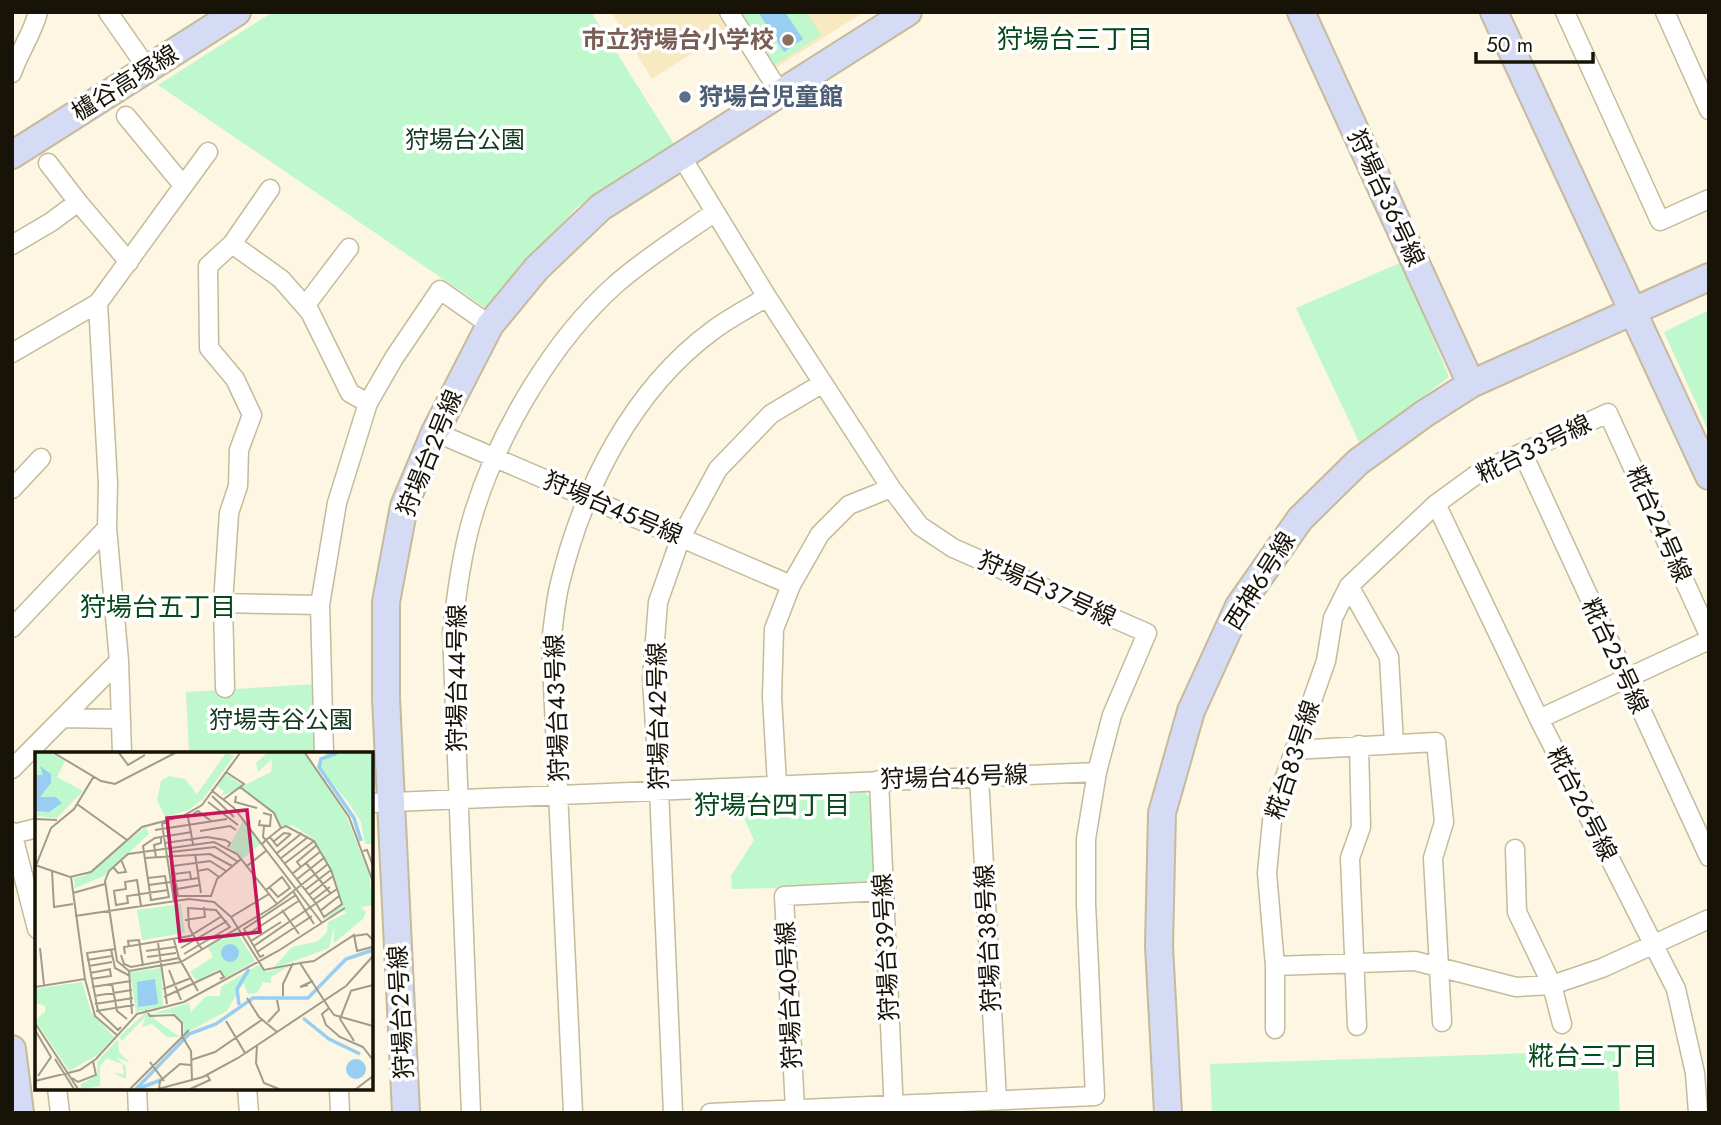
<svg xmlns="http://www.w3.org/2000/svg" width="1721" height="1125" font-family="Jost,'Noto Sans JP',sans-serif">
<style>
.built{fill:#f8e9c0}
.green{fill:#bff8cc}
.water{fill:#97cef2}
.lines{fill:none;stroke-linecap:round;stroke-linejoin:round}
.street-casing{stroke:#c5ba99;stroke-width:21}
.secondary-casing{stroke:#c5ba99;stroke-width:30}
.street{stroke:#fff;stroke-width:18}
.secondary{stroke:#d5dbf4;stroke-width:26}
.education-dot{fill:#8d6e63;stroke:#fff;stroke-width:2.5}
.service-dot{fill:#5c6f8a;stroke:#fff;stroke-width:2.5}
.labels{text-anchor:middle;stroke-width:7;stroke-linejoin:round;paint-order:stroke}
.education-label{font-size:24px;font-weight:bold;fill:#785e54;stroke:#fff;text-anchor:end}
.street-label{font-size:24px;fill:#171307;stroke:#fff}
.service-label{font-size:24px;font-weight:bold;fill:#4e5e75;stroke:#fff;text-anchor:start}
.park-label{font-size:24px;fill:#12391f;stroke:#fff}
.neighbourhood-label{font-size:26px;fill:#054a1b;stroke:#fff}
.inset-river{fill:none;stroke:#97cef2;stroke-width:3.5}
.inset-road{fill:none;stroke:#a19b8a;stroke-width:2}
.view{fill:#c2185b;fill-opacity:0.15;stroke:#c2185b;stroke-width:3.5}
.inset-edge{fill:none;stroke:#171307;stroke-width:3.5}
</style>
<rect width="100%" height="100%" fill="#fdf6e2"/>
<path class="built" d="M611,12H717L728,30L652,79Z
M738,12H864L774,69Z"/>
<path class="green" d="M273,12H591L674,144L576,208L487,309L158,85Z
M740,12H806L821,35L775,65Z
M1402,262L1449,377L1360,444L1296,308Z
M1709,310V432L1664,332Z
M316,684V754H189L186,692Z
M860,787L872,800L875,875L870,886L732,889L731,876L754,840L732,792Z
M1617,1050L1620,1113H1212L1210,1064Z"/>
<path class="water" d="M758,12H785L803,39L784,52Z"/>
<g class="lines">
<g class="street-casing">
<path id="street" d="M108,12L147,68
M729,12L780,93
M1565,12L1660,221L1709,199
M1665,12L1709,110
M12,73C19,52 33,33 38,12
M126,116L182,184
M681,156L767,297L891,488L920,526L953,548L1147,633L1112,715L1097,772L1086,839V904L1095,1096L710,1113
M48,163L78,202L129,262
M232,244L281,279L310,312L350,393L368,403
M12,245L51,222L78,202
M98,303L108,484L107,528L119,661L122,754
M305,306L349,248
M12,353L98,303L208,152
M435,432L791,585
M1523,454L1709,857
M12,489L41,458
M1436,504L1539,719L1676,989L1695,1073L1698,1113
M1349,586L1389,657L1394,744
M223,603L320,605
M12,628L107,528
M1709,635L1608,413L1480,472L1436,504L1349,586L1333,618L1326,661L1273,811L1267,873L1275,966L1415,961L1516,987L1552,985L1602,968L1709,919
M225,688L223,603L229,513L238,486L239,450L252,415L235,379L209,348L208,266L232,244L270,189
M63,718L120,719
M1539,719L1709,640
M1294,750L1436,742L1444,822L1433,858L1442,1022
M324,754L320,605L337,503L368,403L394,358L440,290L490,325
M12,769L119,661
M979,776L997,1100
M879,780L894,1113
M777,784L772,697L774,629L791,585L820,534L849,505L891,488
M371,803L1097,772
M12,832L37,929
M13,834L37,828
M1515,849L1517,912L1552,985L1562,1024
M1275,966V1029
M1357,1026L1350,858L1361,827L1359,745
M57,1088L60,1113
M137,1088L138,1113
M247,1088L249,1113
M339,1088L340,1113
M795,1109L784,896L884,891
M471,1113L452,632C457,591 462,551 474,512C499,432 553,340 616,284C647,257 682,235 715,212
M573,1113L551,642C554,622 555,602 560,583C583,488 632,390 712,331C729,318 749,308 767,297
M673,1113L659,789L652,679L658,602L681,537L718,469L771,414L823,383"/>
</g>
<g class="secondary-casing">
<path id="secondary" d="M1301,12L1471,384
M1494,12L1709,476
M12,155L237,12
M12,1049L20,1113
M406,1113L386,698V602L404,506L435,432L490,325L537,268L601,207L908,12
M1168,1113L1159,946L1162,813L1191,711L1239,606L1300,519L1358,462L1424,414L1471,384L1709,277"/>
</g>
<use href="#street" class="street"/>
<use href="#secondary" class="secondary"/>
</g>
<circle class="education-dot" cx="788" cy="40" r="7"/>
<circle class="service-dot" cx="685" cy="97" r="7"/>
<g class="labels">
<g class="education-label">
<text x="774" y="48">市立狩場台小学校</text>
</g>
<g class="street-label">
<text transform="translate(125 83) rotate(-32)" y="8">櫨谷高塚線</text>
<text transform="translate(1386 198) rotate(65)" y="8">狩場台３６号線</text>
<text transform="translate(1534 449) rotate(-26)" y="8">糀台３３号線</text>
<text transform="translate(430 453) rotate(-68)" y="8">狩場台２号線</text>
<text transform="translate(613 508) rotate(23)" y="8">狩場台４５号線</text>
<text transform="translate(1659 524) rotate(66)" y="8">糀台２４号線</text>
<text transform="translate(1260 581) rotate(-58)" y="8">西神６号線</text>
<text transform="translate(1047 589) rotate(24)" y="8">狩場台３７号線</text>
<text transform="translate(1615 656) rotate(65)" y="8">糀台２５号線</text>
<text transform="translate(457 678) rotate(-90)" y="8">狩場台４４号線</text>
<text transform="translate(557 708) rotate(-92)" y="8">狩場台４３号線</text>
<text transform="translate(658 716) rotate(-91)" y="8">狩場台４２号線</text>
<text transform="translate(1293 760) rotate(-72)" y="8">糀台８３号線</text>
<text transform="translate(954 777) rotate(-2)" y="8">狩場台４６号線</text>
<text transform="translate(1582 804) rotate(63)" y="8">糀台２６号線</text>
<text transform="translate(988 938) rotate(-93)" y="8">狩場台３８号線</text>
<text transform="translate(886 947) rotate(-93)" y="8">狩場台３９号線</text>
<text transform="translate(789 995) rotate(-93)" y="8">狩場台４０号線</text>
<text transform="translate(401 1012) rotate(-93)" y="8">狩場台２号線</text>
</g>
<g class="service-label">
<text x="699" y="105">狩場台児童館</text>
</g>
<g class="park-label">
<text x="465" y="148">狩場台公園</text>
<text x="281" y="728">狩場寺谷公園</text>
</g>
<g class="neighbourhood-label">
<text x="1075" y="48">狩場台三丁目</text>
<text x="158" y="616">狩場台五丁目</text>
<text x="772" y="814">狩場台四丁目</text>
<text x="1593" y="1065">糀台三丁目</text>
</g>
</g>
<g transform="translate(35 752)">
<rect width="338" height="338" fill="#fdf6e2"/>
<path d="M0,1H16L30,9L22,25L48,39L22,66L0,64ZM191,1L199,4L168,47L154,58L130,65L122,48L126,29L134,24L150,27L162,42ZM232,1H269L287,27L292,23L285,14L291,1H338V92H330L326,70L313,50L294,27L289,30L311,63L334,122L338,153L326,155L331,160L328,167L299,191V175L294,196L237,217L257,195L283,189L292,180L293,170L311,161L309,158L291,166L308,152L295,114L279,87L257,73L247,75L240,61L207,36L186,44L189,39L182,34L190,21L208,34L236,20L237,7L223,20L221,11ZM208,69L226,92L207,107L194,95ZM110,75L114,82L69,124L40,136L39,126L49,124ZM146,152L150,181L107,188L102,158ZM201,179L220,209L190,226L185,217L162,229L155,220L178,205L173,195ZM223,213L232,220L256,213L236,225V231L228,230L222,241L213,242L208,231L192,259L147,283L149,274L138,261H119L154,251L156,260L171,244H185L186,235ZM126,216L128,254L101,260L95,220ZM47,230L56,260L79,285L64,302L34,319L0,268L10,260V254L0,251V237ZM110,261L121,263L119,267L145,285H132L117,272L107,275L111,264L87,289L84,285ZM83,287L84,300L95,311L81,305L91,315V327L78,321L89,322L87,312L72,306L65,314V334L46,337V332L63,323L62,310Z" fill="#bff8cc"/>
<path d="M5,14L16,22V31L5,45H21L27,51L14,60L0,59V23H8ZM186 201a9 9 0 1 1 18 0a9 9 0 1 1-18 0ZM120,227L123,252L103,255L102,230ZM311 317a10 10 0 1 1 20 0a10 10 0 1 1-20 0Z" fill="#97cef2"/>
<path class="inset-river" d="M302,1L286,7L284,15L319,66L326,89M204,253L202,237L214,217M268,266L294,287L325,302M105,336L126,328M101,337L154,282L181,272L218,246H273L311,207L338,198"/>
<path class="inset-road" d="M19,1L66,29L80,32L140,1M84,1L93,13L110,3M270,1L314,65L338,130M205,35L239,61L246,76M176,38L199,56L287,171M177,44L199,65M201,44L200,50L222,56M189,47L209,32L191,20M173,50L203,73M42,52L92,88M158,62L163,59L176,69M153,65L158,92M0,67L22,68M225,68L224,73L235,74L236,63L228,61M133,70L127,72L139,150M120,78L192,67M165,79L195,74L201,78M235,85L242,94L256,82M238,90L249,81L256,82M130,91L172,85L190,88L195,91L193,95M227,92L231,88L246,76L251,74L279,89L296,118L307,152L289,165L282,153L231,88L228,85L229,74M328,99L332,98L338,114M160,102L166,141M241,102L267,81M121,105L119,93L126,91V85M110,106L175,102L197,114M245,107L273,85M203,110L180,95L136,100L143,144H176L182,127L206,107M271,111L296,142M249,112L279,89M0,113L35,125L56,120L107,75L148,64L167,53L205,1M138,114L175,109L191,119M212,114L232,98M78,115L83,121L91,120L86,107M266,115L262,110L282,93M0,116L16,76L39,57L59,24M17,119L19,155L38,152M162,119L173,117L184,125M139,122L155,120L156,127M257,122L286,99M113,126L130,124L134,145L116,148L108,94L120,86L157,80M261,128L290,105M114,133L164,126M142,137L165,133M231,138L247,125L255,136L243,145L234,135M270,138L296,118M78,139L91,137L90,130L102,128L106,154M79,139L81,153L93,151L92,144L133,138M258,139L279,172M38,141L70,132M274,143L298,124M278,148L295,135M242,152L202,102L179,90L93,102L74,119L70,129L82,209L94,219L146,210L233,158L242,152L293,112M247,158L264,182M285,159L304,144M40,164L154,147L179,150L196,165L229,218L265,211L294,256L287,262L291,273L305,285L328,295L338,308M196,165L234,142M150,168L170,165L169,155M212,183L265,148M319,184L332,182L338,188M139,188L144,206L163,239M216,189L246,170M123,191L132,252M219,194L302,137M94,195L93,189L104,188L108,214M5,196L9,233M146,196L192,169M76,197L80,216L95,224M80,197L52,201L63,259L83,278L86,275M111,199L140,195M222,200L277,164M90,202L89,195L155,184L187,164M149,202L164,193L195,175L181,158L153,156L154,175L156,179L164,193L167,197M86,203L89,212L96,215L144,206M229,203L225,205L209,177L261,143M112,205L141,201M52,208L77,204M265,211L279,209L319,183L322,199L337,195M54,214L77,210M134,218L146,248M94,219L97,262M55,221L76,217M50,227L60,264L83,284M56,227L76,224L75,218M77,232L82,259L92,267M273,233L265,235L278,229M0,235L50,227L36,125M57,235L96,229M128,237L156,226M315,239L338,233M316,239L305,267L319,289M59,244L97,238M248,244V232L258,211M129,245L185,219L189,225L185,227M212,246L224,265L242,280M60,252L98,246M294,256L299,263L338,274M111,258L115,264L139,263L147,271V284M61,259L99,253M191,269L210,301M233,270L244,258L242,248M0,271L43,337M0,278L16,305L3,324M147,284L156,299L157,328M222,293L221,311L229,331L244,337M20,307L39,337M156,308L180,300L228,267M115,310L129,329M37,326L43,330L61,323L58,309M0,329L45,318L61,307L102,262L149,250L243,199L310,156M95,337L154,278M123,337L168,325L203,306L311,234L338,204M124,337L125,329L145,312L156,313M155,337L175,328L172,323M321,337L338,324"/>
<path class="view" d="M212,58L225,180L145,189L132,66Z"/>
<rect width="338" height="338" class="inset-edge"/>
</g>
<rect width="1721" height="1125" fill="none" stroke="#171307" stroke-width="28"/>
<path d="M1476 52v10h117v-10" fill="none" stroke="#171307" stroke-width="3.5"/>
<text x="1486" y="52" font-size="21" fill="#171307" stroke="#ffffff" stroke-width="5" paint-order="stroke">50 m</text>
</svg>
